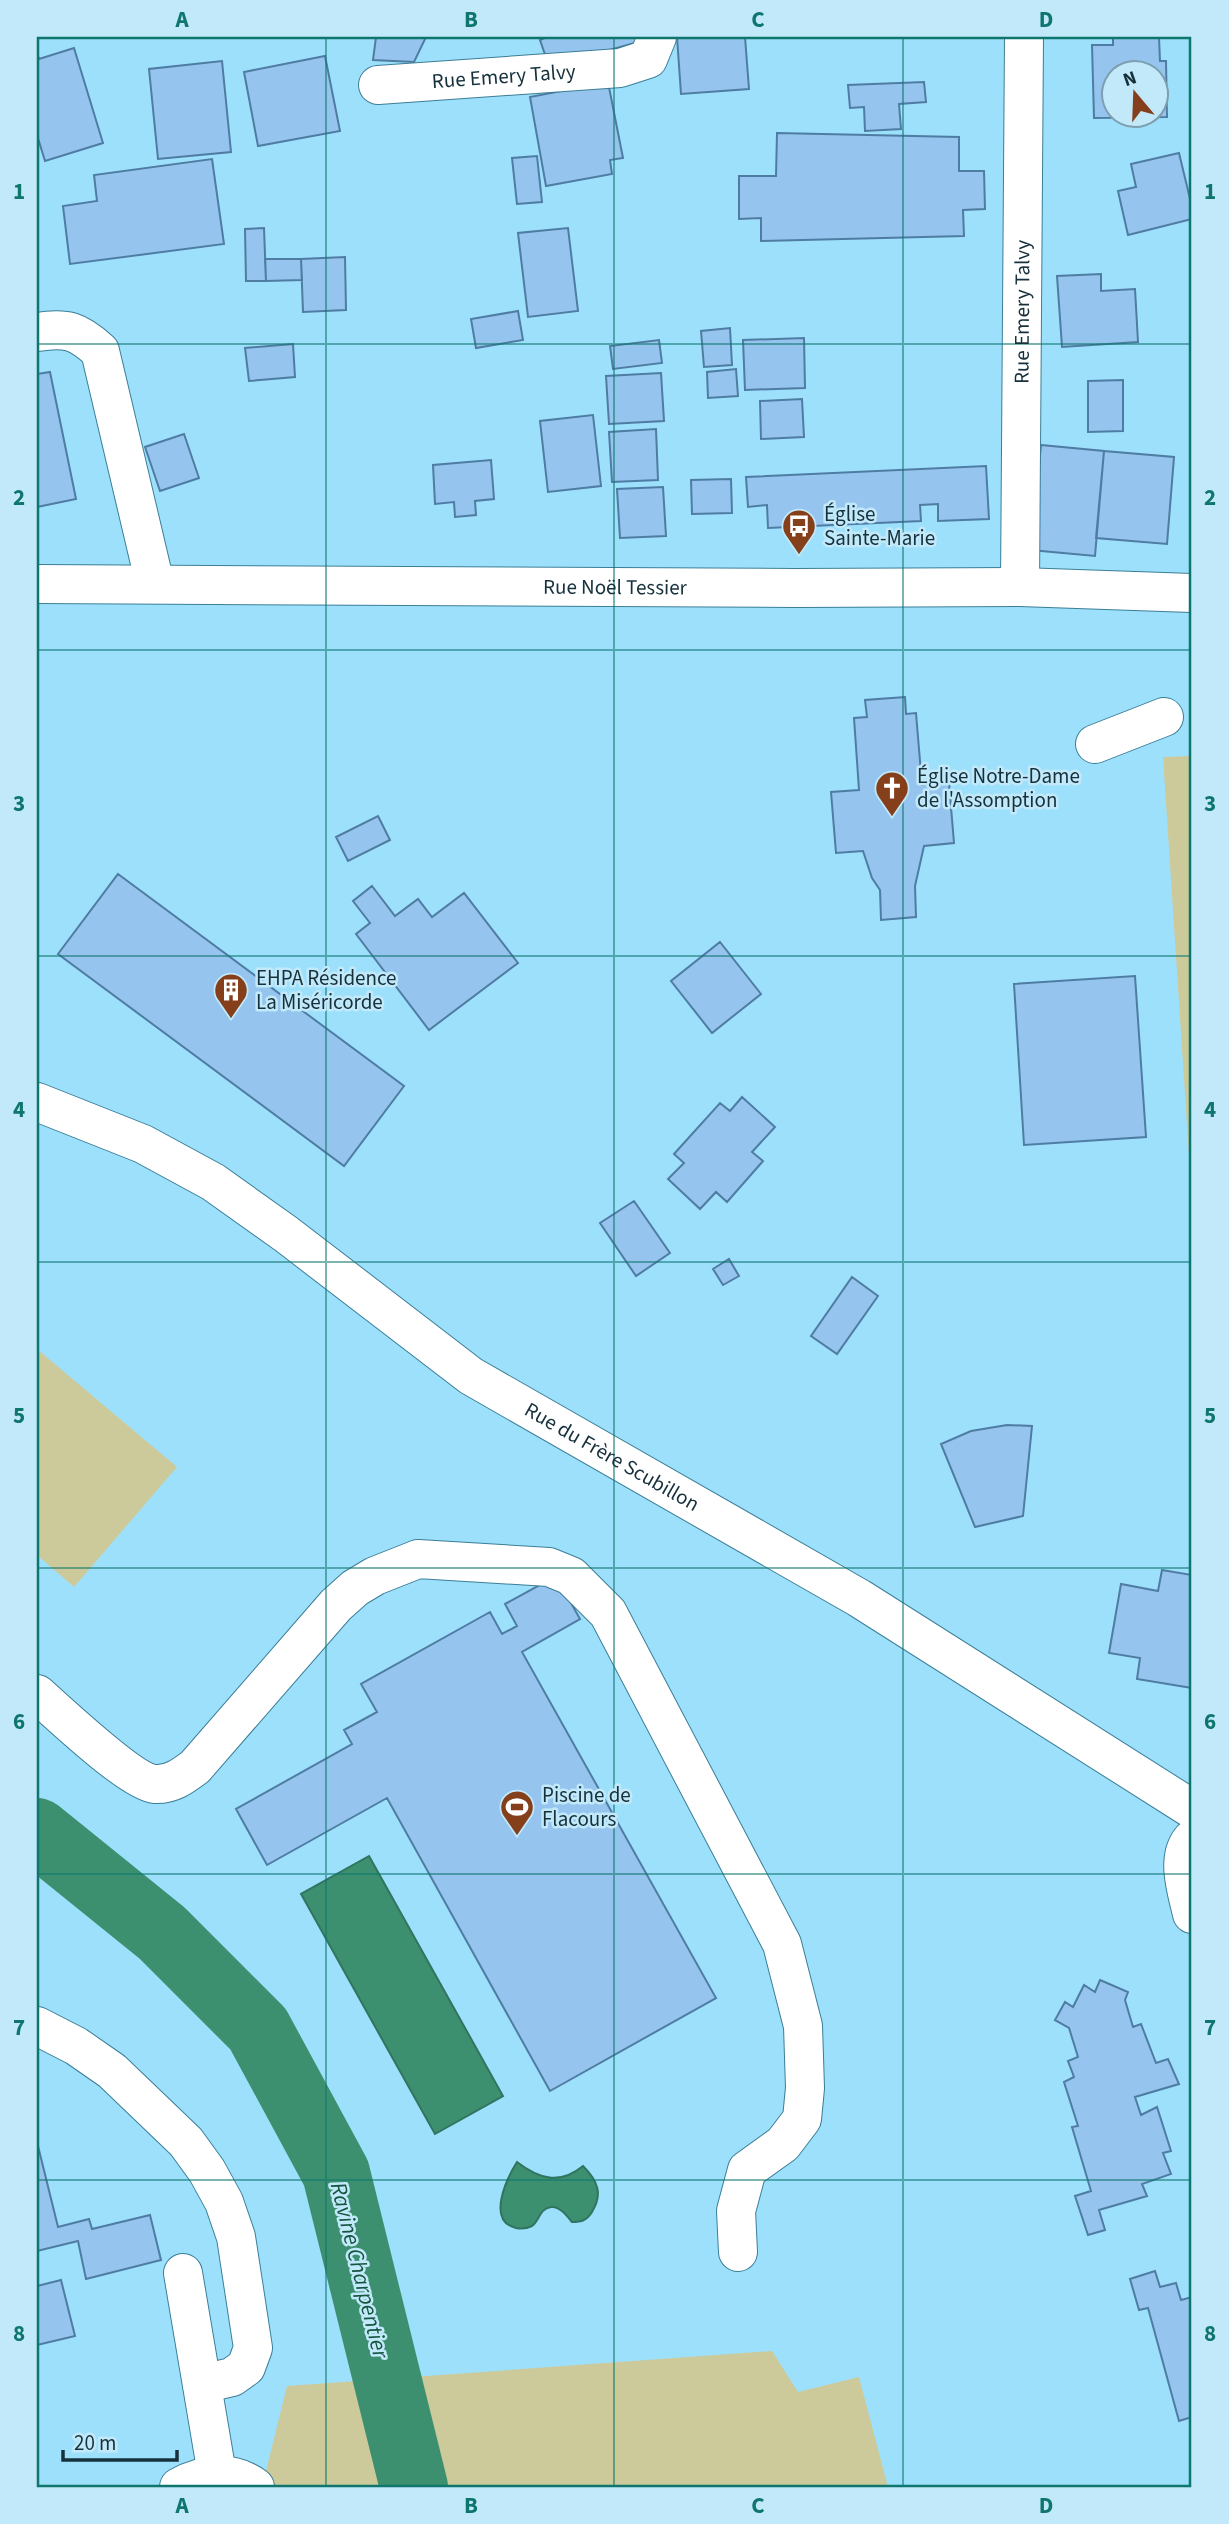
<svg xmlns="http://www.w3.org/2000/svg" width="1229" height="2524" font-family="'Source Sans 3',sans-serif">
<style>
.green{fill:#ccca9b}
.water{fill:#3c9070;stroke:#317460;stroke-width:2}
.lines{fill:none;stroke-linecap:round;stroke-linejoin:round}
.river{stroke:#3c9070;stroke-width:68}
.building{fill:#95c4ee;stroke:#4f7ca2;stroke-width:2;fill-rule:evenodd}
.minor-casing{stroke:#3b7e96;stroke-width:40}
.major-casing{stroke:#3b7e96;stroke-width:40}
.minor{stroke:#fff;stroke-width:38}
.major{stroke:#fff;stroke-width:38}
.grid{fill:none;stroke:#0f766e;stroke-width:2;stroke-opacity:0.55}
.labels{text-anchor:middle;stroke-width:5;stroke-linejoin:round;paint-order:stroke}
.street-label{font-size:21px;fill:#16313c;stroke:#c2e9fa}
.poi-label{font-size:21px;fill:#16313c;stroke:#c2e9fa;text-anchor:start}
.water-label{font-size:23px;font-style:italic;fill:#14563f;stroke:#c2e9fa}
.neatline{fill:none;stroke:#0f766e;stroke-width:2.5}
.grid-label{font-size:23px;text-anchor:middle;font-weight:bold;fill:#0f766e}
</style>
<rect width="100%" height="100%" fill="#9de0fc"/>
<path class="green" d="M1192,756V1202L1163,757Z
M37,1349L177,1467L74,1587L37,1555Z
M772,2351L798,2392L859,2377L888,2487H262L287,2386Z"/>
<path class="water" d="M369,1856L503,2096L435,2134L301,1894Z
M517,2162C539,2179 560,2185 583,2166C598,2181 603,2194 592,2212C587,2220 582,2222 572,2222C567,2216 560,2206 551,2207C539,2209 540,2220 532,2226C528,2228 521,2229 516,2228C486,2221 507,2178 517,2162Z"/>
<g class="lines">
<path class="river" d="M37,1832L162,1933L258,2029L336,2173L414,2487"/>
</g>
<path class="building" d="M376,37H426L414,62L373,60Z
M547,37H646V40L558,64L548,63L540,40Z
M677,37H745L749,89L681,94Z
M1113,37H1159L1160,61H1166L1167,117L1094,118L1092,45H1113ZM1114,74H1156V116H1114Z
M74,48L103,143L45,161L37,135V53L39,59Z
M325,56L340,131L258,146L244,72Z
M222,61L231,152L158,159L149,69Z
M608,82L623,158L610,160L612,174L546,186L530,97Z
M924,82L926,102L899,104L901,129L865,131L864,107L850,108L848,85Z
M777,133L959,137V171H984L985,209L963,210L964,236L761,241V218L739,219V176H776Z
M1179,153L1192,207V219L1128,235L1118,191L1136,187L1131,164Z
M537,156L542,202L517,204L512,158Z
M212,159L224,244L70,264L63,206L97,201L94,175Z
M264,228L266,281H246L245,229Z
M568,228L578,311L528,317L518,233Z
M345,257L346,310L303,312L301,259Z
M265,259H301L302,280L266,281Z
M1101,274V291L1135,289L1138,342L1062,347L1057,276Z
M518,311L523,340L476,348L471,319Z
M730,328L732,365L704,367L701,331Z
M804,338L805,388L745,390L743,340Z
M659,340L662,363L613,369L610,346Z
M293,344L295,377L249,381L245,348Z
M736,369L738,396L708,398L707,372Z
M50,372L76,499L37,507V374Z
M661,373L664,421L609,424L606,376Z
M1123,380V431L1088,432V381Z
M802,399L804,437L761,439L760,401Z
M593,415L601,486L548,492L540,421Z
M656,429L658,480L612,482L609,432Z
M184,434L199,478L160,491L145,447Z
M1041,445L1104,451L1095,556L1031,550Z
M1104,451L1174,457L1167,544L1096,538Z
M491,460L494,499L475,501L476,515L455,517L454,502L435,504L433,465Z
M986,466L989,519L938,521V504L920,505L921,521L768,528L767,505L748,507L746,477Z
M731,479L732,513L692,514L691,480Z
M663,487L666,536L620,538L617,489Z
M905,697L906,714L916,713L922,785L949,783L954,843L924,846L915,886L916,917L881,920L880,890L872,878L863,851L836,853L831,792L859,790L854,718L867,717L865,700Z
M378,816L390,840L348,861L336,837Z
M118,874L404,1086L344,1166L58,954Z
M372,886L395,916L418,899L432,917L464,893L518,963L429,1030L356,934L370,923L353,901Z
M720,942L761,994L712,1033L671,981Z
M1135,976L1146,1137L1024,1145L1014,984Z
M742,1097L775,1127L752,1152L763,1161L727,1202L716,1192L700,1209L668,1179L684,1163L674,1154L720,1103L730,1111Z
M634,1201L670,1253L636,1276L600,1223Z
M729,1259L739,1276L723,1285L713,1269Z
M852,1277L878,1296L837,1354L811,1336Z
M1007,1425L1032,1426L1023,1516L975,1527L941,1444L971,1431Z
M1162,1570L1192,1575V1688L1137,1679L1140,1658L1109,1653L1121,1584L1158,1591Z
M556,1576L580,1619L522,1652L716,1998L550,2091L387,1798L267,1865L236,1809L352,1744L344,1730L377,1712L361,1684L490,1612L502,1634L517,1626L505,1604Z
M1100,1980L1128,1992L1125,2000L1133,2027L1141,2024L1156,2063L1168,2059L1179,2084L1135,2097L1141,2115L1157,2107L1171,2151L1163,2153L1171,2174L1142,2184L1147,2196L1099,2210L1105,2230L1088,2235L1075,2196L1091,2191L1072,2127L1078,2126L1064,2082L1074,2077L1068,2061L1078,2057L1069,2028L1055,2020L1065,2002L1073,2007L1084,1985L1095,1992Z
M38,2146L58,2227L89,2219L92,2229L150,2215L161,2260L86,2279L78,2241L37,2251Z
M1155,2271L1160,2287L1176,2283L1181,2300L1192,2297V2417L1179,2421L1148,2308L1139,2310L1130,2279Z
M61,2280L75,2336L37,2345V2286Z"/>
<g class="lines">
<g class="minor-casing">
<g id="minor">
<path id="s1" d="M378,85L620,68L648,59L657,37"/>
<path d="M37,332C67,327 78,331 100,351L155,584"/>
<path id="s2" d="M1020,587L1024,37"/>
<path d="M1095,744L1164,717"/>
<path id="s3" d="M37,1102L143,1144L213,1182L286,1234L471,1376L859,1598L1192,1809"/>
<path d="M37,1694C59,1713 131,1782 155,1784C171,1785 183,1776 195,1767L336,1605L355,1588L375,1576L418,1559L549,1567L571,1576L608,1613L782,1944L803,2026L805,2088L802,2119L783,2144L747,2170L736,2211L738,2252"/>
<path d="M1192,1839C1175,1858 1187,1892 1192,1914"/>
<path d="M37,2026L76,2046L112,2071L186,2142L207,2171L224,2202L236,2237L253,2348L246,2367L232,2377L202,2384"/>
<path d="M183,2273L217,2474"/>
<path d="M179,2487C203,2473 232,2470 255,2487"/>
</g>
</g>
<g class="major-casing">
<g id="major">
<path id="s4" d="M37,584L795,588L1020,587L1192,593"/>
</g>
</g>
<use href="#minor" class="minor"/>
<use href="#major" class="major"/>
</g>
<path class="grid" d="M326,37V2487M614,37V2487M903,37V2487M37,344H1192M37,650H1192M37,956H1192M37,1262H1192M37,1568H1192M37,1874H1192M37,2180H1192"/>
<defs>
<g id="bus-pin" transform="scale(1.75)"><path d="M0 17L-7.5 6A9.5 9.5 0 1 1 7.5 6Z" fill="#853f1b" stroke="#c2e9fa"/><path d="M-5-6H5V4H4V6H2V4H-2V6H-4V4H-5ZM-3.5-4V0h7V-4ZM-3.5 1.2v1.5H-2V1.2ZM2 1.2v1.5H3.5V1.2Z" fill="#fff"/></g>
<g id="church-pin" transform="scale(1.75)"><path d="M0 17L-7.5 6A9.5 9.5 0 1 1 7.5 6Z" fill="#853f1b" stroke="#c2e9fa"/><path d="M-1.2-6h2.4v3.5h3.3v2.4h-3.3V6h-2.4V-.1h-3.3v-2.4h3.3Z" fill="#fff"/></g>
<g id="building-pin" transform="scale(1.75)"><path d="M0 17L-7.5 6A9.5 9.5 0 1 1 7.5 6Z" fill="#853f1b" stroke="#c2e9fa"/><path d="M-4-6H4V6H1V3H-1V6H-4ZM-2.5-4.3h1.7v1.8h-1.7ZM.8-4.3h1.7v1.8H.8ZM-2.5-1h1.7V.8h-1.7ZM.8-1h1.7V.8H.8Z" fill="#fff"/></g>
<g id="stadium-pin" transform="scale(1.75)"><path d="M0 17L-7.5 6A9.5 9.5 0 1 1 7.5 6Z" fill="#853f1b" stroke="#c2e9fa"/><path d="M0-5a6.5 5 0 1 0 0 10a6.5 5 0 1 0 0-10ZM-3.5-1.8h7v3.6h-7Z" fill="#fff"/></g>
</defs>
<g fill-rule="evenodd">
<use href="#bus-pin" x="799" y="526"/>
<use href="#church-pin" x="892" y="788"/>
<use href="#building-pin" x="231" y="990"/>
<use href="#stadium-pin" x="517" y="1807"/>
</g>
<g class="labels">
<g class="street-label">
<text dy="7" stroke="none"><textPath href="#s1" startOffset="126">Rue Emery Talvy</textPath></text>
<text dy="7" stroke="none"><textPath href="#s2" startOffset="275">Rue Emery Talvy</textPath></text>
<text dy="7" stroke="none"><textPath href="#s4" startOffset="578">Rue Noël Tessier</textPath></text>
<text dy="7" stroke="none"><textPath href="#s3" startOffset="679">Rue du Frère Scubillon</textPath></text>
</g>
<g class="poi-label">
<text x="824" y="521">Église<tspan x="824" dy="24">Sainte-Marie</tspan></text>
<text x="917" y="783">Église Notre-Dame<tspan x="917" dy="24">de l'Assomption</tspan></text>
<text x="256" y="985">EHPA Résidence<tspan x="256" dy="24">La Miséricorde</tspan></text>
<text x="542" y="1802">Piscine de<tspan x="542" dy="24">Flacours</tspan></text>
</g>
<g class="water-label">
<text transform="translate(360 2270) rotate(76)" y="8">Ravine Charpentier</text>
</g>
</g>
<rect width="1229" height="2524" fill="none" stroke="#c2e9fa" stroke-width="77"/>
<g transform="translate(1135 94) rotate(341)"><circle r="33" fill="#c2e9fa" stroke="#7d9fae" stroke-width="2"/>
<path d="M0-5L12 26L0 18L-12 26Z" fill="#853f1b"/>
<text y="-10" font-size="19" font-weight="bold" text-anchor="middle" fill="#16313c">N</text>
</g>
<path d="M63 2450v10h114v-10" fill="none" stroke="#16313c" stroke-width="3.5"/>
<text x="74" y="2450" font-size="21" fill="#16313c" stroke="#c2e9fa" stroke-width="5" paint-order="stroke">20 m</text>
<rect x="38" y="38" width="1152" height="2448" class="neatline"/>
<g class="grid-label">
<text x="182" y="27">A</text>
<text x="471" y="27">B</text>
<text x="758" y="27">C</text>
<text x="1046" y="27">D</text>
<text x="19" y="199">1</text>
<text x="1210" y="199">1</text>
<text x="19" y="505">2</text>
<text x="1210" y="505">2</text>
<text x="19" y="811">3</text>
<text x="1210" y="811">3</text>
<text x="19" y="1117">4</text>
<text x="1210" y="1117">4</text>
<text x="19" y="1423">5</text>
<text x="1210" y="1423">5</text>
<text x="19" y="1729">6</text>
<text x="1210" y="1729">6</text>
<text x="19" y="2035">7</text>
<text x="1210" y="2035">7</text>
<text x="19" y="2341">8</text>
<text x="1210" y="2341">8</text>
<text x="182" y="2513">A</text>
<text x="471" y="2513">B</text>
<text x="758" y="2513">C</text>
<text x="1046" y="2513">D</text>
</g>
</svg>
